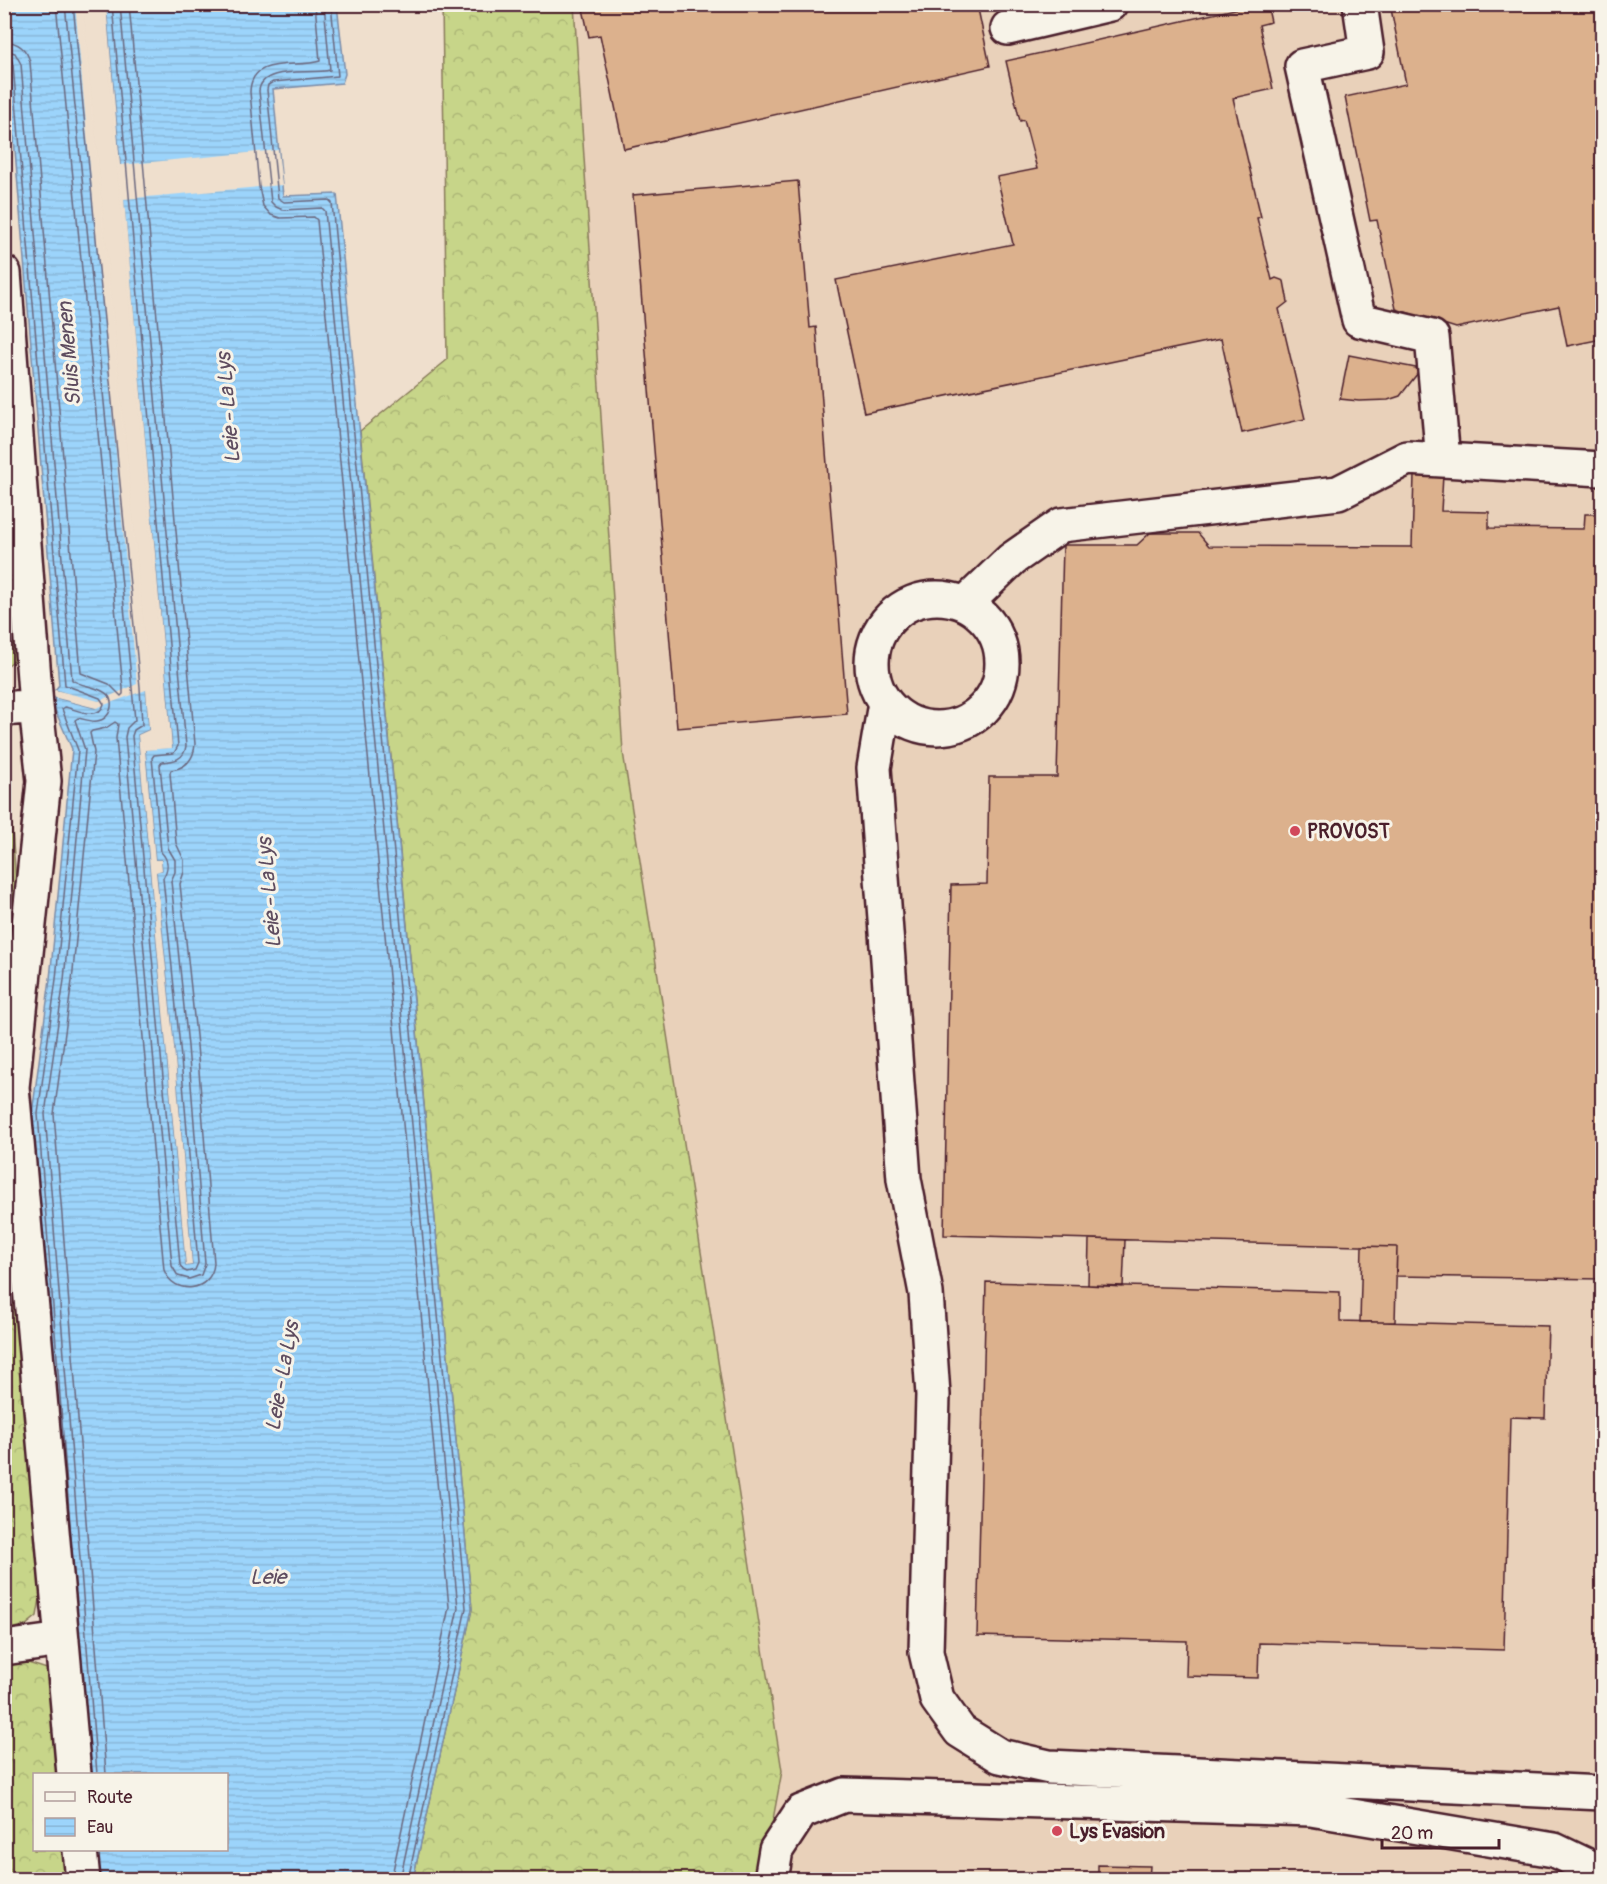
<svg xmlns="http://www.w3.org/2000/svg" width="1607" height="1884" font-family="Pangolin,sans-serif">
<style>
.built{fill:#e9d1ba}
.grass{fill:url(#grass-tufts);stroke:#887a5a;stroke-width:1.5}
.forest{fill:url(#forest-crowns);stroke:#887a5a;stroke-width:1.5}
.water{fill:url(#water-rules);stroke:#7b8ca8;stroke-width:1.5}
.pier{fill:#efdfcd;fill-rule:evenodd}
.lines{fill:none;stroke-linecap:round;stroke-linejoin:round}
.shore{stroke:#6b677e;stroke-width:1.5}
.building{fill:#dcb18d;stroke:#4a1f2b;stroke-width:1.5}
.minor-casing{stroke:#4a1f2b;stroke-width:38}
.minor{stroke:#f7f3e8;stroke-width:33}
.poi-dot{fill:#d1495b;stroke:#f7f3e8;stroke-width:2}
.labels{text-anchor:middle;stroke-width:6;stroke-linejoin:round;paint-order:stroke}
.poi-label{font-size:20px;font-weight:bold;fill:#4a1f2b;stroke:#f7f3e8;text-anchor:start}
.water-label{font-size:21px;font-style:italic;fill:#5e4c5f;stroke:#f7f3e8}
</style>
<defs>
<pattern id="grass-tufts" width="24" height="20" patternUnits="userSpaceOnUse" patternTransform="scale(1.5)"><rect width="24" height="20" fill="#c7d589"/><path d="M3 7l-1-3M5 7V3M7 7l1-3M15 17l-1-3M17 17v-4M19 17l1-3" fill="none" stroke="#acb676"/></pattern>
<pattern id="forest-crowns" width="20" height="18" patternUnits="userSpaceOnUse" patternTransform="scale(1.5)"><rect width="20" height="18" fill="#c7d589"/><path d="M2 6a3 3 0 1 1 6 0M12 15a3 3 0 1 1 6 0" fill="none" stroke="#acb676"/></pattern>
<pattern id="water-rules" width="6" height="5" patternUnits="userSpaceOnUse" patternTransform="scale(1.5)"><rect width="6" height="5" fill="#9cd4fb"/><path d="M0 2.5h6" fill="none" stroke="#88b6d7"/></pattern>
</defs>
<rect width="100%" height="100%" fill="#efdfcd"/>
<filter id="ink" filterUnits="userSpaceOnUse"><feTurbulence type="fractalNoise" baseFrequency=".0167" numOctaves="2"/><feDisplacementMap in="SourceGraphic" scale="12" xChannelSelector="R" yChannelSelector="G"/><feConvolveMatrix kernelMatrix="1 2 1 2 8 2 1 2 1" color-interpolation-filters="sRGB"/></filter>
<g filter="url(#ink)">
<path class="built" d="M574,5H1602V1879H762L782,1771L623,752Z"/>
<path class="grass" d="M4,524L15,660L5,667H4Z
M4,773L8,781L20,932L4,1074Z"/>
<path class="forest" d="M442,5H574L623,752L782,1771L762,1879H413L472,1609L360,431L447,360Z
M4,1174L42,1588L37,1616L26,1625L5,1631Z
M19,1660L47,1669L57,1774H34V1850H64L67,1879H5L4,1665Z"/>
<path class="water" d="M4,5H79L146,686L149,730L138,735L186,1266L192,1265L174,1047L156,871L162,870L161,860H155L145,749L172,747L106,5H337L345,74L342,83L273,89L283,196L337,194L472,1609L413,1879H92L89,1850H226V1774H84L32,1114L50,979L72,749L49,696L95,708L98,704L55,690L59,685L5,29Z"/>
<path class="pier" d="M75,4H82L149,686L152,731L141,736L142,747L169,745L103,4L106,5L120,165L278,150L282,185L124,199L172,748L145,750L155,860H161L162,870L156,872L174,1047L192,1265L186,1266L138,735L149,730L146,690L96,708L49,696L51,694L79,701L53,692L55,690L99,701L137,684ZM159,926L171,1047L189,1263L170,1047Z"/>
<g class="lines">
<path class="shore" d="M65,4L132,688L135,720L127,728L125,737L172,1266L178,1276L189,1279L201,1275L205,1264L188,1046L171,881L175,872V860L168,848L160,765L162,762C174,761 184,760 186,746L120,4
M73,4L140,687L142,725L134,730L132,736L180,1265L183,1270L187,1272L195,1270L198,1263L180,1047L163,878C169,868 169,860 161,852L152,758L154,755L174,753L178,746L112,4
M315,4L320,61C297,69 251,54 250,92L259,187L263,206L271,215L280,218L314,217L317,220L449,1607L391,1880
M324,4L330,70C310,75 261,65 259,91L271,202L276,207L283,210L322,208L325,211L458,1608L400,1880
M331,4L338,76L273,82L268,85L267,90L278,198L284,202L329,200L332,203L466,1608L408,1880
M4,41C18,42 27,49 30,62L81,673L109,684L121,696L123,694V688L56,4
M4,50L15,53L21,64L72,680C81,686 94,686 104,692C117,699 111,720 97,721C91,722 84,719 78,718L75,720L85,750L64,980L45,1114L97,1774
M4,58L11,59L13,65L65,685L100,698L104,704C99,721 78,710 65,707L62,709L78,750L56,979L38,1114L73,1563
M106,1774L54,1114L72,981L94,752L90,733L92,731L106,728L115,722L118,724L116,738L164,1270C174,1297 212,1292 214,1263L197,1045L180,884L184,872V860L176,843L170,773L171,770C186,768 194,759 195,744L129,4"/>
</g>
<path class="building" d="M582,4H977L990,66L624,149L600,35L589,37Z
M1257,4H1267L1271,22L1259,25L1273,89L1233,98L1261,217L1257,218L1272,280L1276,278L1284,281L1288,302L1279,309L1305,419L1242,433L1221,339L864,413L836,280L1013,244L997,177L1037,169L1024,120L1020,121L1006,61Z
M1390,4H1602V339L1567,346L1559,306L1456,328L1396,309L1377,220L1370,221L1345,97L1406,84Z
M798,181L810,328L816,327L847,714L677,728L633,195Z
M1349,355L1421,369L1400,396L1388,400L1359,401L1340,399Z
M1414,475H1443L1441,511L1489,512V528L1584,529L1585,514H1602V1279L1396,1276L1397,1247L944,1235L951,885L987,884L989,777H1057L1063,545H1137L1150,533H1198L1209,546L1412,547Z
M1089,1239L1125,1240L1123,1287L1088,1285Z
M1362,1246L1397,1247L1395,1322H1360Z
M986,1282L1340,1292V1321L1548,1326L1545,1418L1510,1417L1504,1650L1259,1643L1258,1678L1186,1676L1187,1641L977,1636Z
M1098,1865L1150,1866L1149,1880H1098Z"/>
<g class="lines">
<g class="minor-casing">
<path id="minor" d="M1360,4L1367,52L1302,66L1359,320L1432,337L1443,460
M1008,28L1110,4
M4,273L36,706L44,781L12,1087L74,1774
M872 663a65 65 0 1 1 130 0a65 65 0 1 1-130 0Z
M965,604L1012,559L1061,525L1338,493L1407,458L1602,469
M885,703L874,768L904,1179L926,1293L933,1395L926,1652L937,1699L960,1731L1000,1756L1049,1767L1602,1793
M4,709L36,706
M4,1648L62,1640
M80,1850L83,1880
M771,1880L776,1850L801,1812L844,1795L1311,1809L1554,1850L1602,1873"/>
</g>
<use href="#minor" class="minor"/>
</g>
</g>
<g class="poi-dot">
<circle cx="1295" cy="831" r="6"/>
<circle cx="1057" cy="1831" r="6"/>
</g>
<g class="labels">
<g class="poi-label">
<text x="1307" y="838">PROVOST</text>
<text x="1069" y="1838">Lys Evasion</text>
</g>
<g class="water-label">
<text transform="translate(69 354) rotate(-95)" y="7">Sluis Menen</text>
<text transform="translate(228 408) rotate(-95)" y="7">Leie - La Lys</text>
<text transform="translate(269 893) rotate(-95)" y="7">Leie - La Lys</text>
<text transform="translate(282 1376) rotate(-80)" y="7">Leie - La Lys</text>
<text x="268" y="1584">Leie</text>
</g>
</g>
<rect width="1607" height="1884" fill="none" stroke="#f7f3e8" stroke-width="24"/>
<rect x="12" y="12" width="1583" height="1860" fill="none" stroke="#4a1f2b" stroke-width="2" filter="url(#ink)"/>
<rect x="33" y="1773" width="195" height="78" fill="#f7f3e8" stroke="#b29e9c" stroke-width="1.5"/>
<rect x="45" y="1792" width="30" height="9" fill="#f7f3e8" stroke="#b29e9c" stroke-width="1.5"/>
<text x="87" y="1803" font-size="18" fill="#4a1f2b">Route</text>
<rect x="45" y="1818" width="30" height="18" fill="url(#water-rules)" stroke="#b29e9c" stroke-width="1.5"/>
<text x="87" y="1833" font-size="18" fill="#4a1f2b">Eau</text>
<path d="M1382 1839v9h117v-9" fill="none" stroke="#4a1f2b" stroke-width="3"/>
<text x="1391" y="1839" font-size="18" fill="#4a1f2b" stroke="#f7f3e8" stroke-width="4.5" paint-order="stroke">20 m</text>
</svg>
